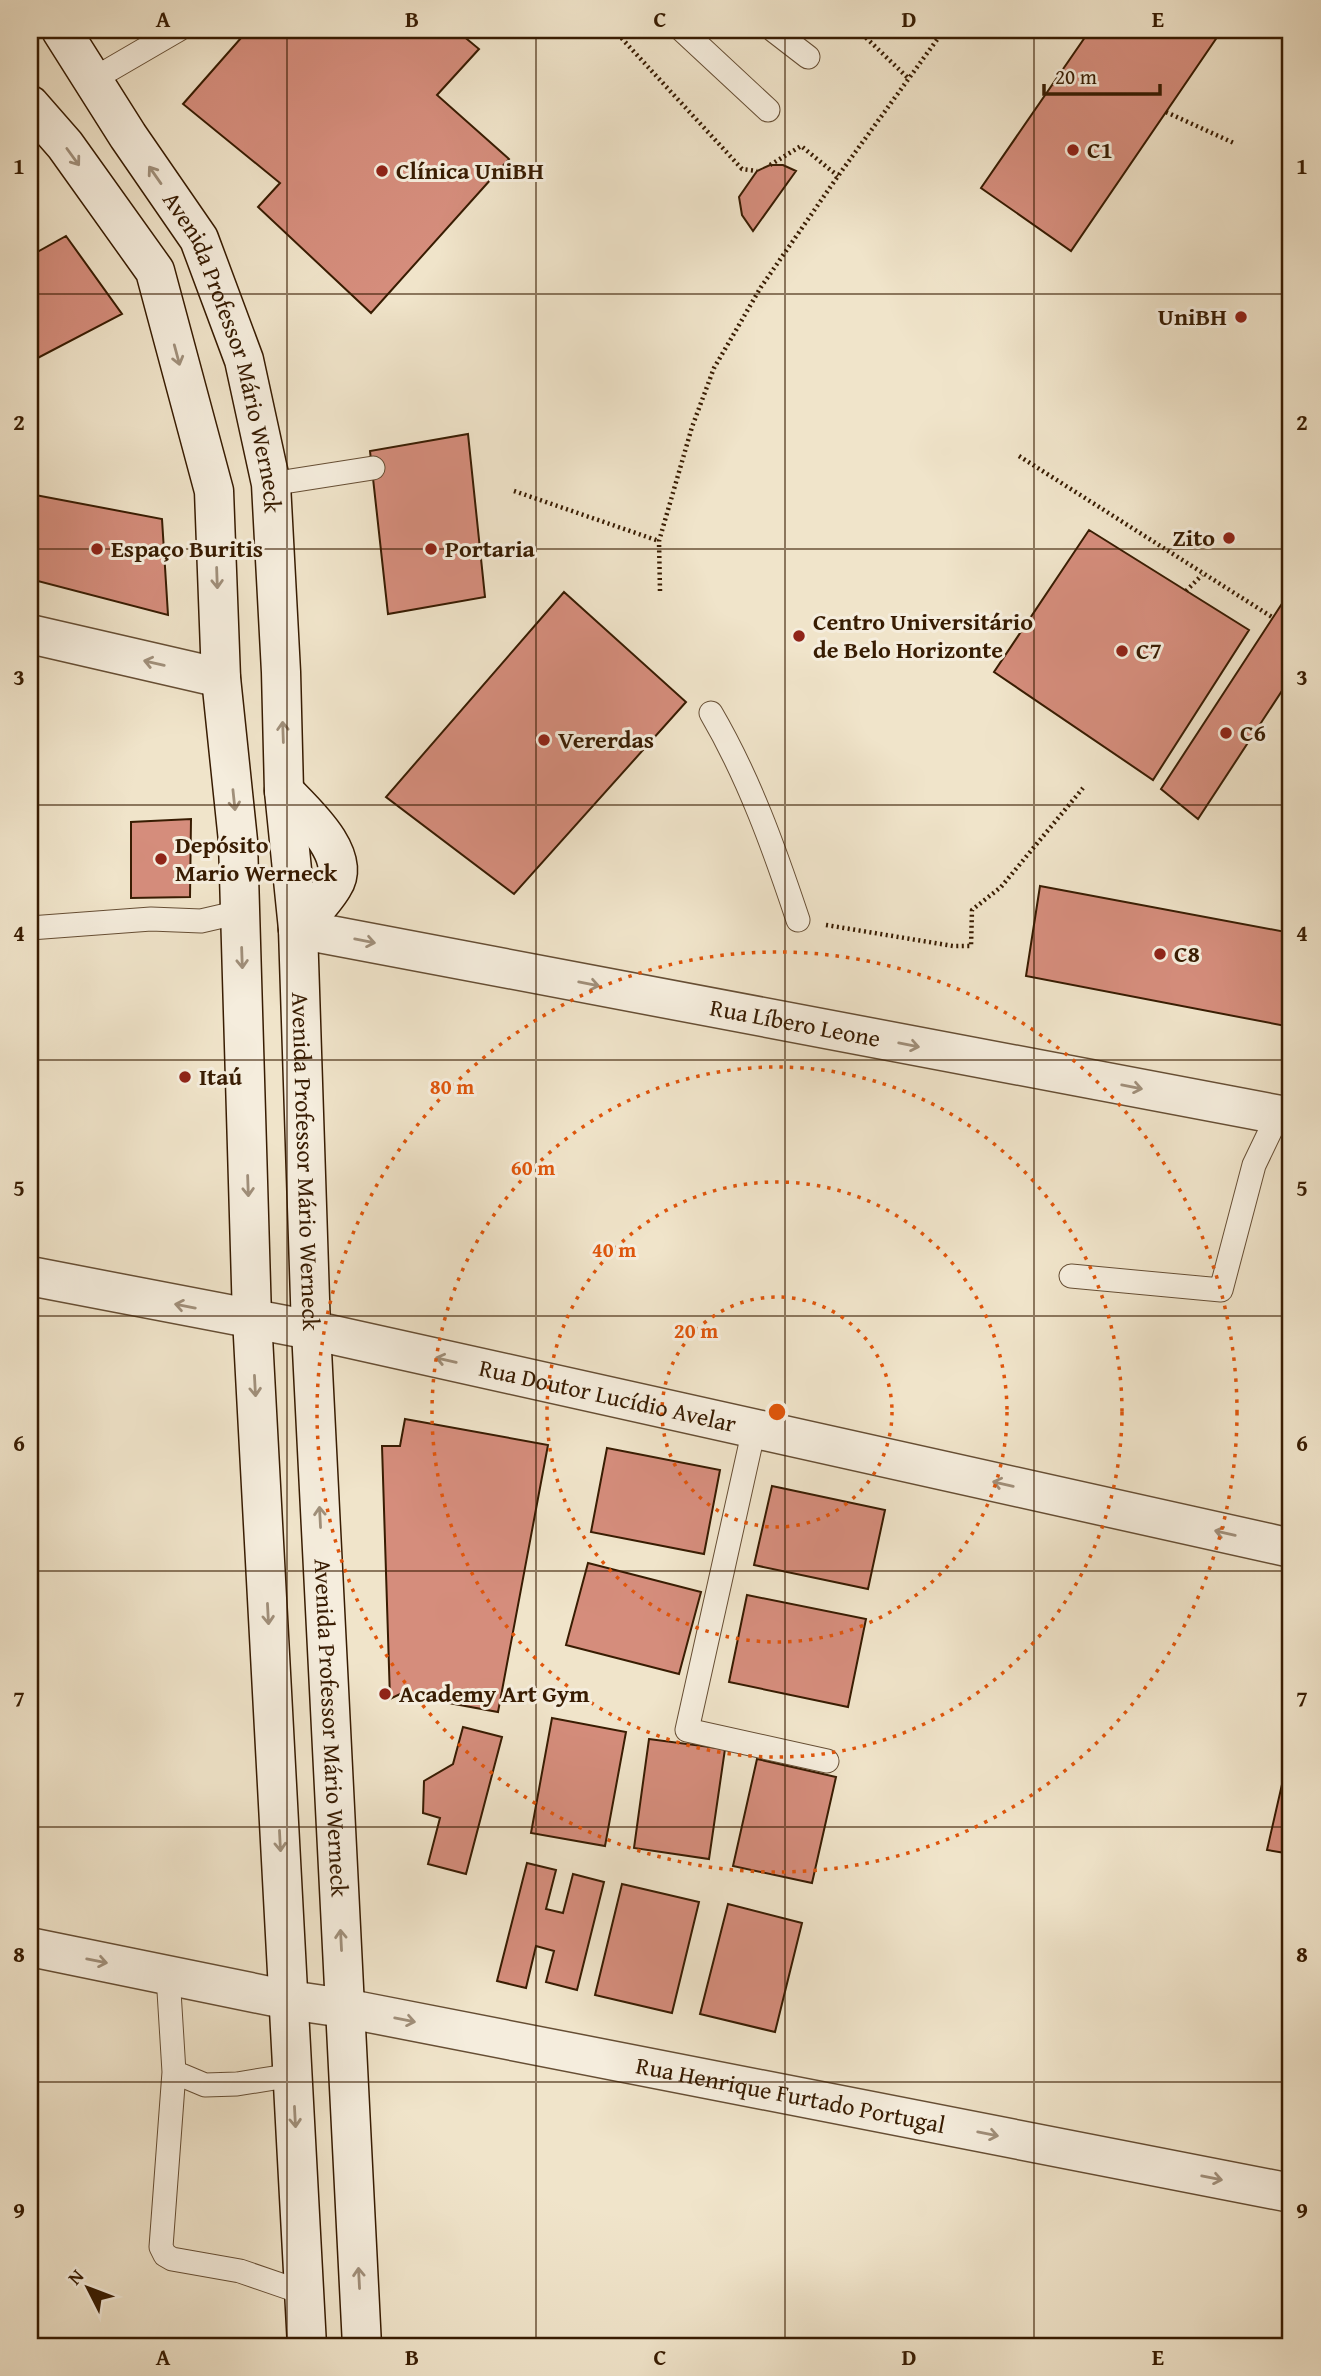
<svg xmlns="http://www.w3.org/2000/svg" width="1321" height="2376" font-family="'Gentium Book Plus',serif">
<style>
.building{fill:#d58d7c;stroke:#381c02;stroke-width:2}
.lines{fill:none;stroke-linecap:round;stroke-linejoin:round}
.service-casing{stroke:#664e34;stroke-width:25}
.minor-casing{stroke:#664e34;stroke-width:41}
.secondary-casing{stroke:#381c02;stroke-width:41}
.path{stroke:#381c02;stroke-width:4.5;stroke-dasharray:2 3.5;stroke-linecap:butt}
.service{stroke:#f5eddd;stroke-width:23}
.minor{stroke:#f5eddd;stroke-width:38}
.secondary{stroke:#f5eddd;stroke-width:38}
.oneway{stroke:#a08f7a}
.grid{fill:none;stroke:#381c02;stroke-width:2;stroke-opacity:0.55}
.ring{fill:none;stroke:#df560c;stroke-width:3.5;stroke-dasharray:3.5 7}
.poi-dot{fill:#8f2418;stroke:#f5eddd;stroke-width:2.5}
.labels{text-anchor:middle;stroke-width:6;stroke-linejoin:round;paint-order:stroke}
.poi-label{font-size:24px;font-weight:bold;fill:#381c02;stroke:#f5eddd;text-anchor:start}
.street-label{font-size:24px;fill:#381c02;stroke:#f5eddd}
.centre{fill:#df560c;stroke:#f5eddd;stroke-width:3.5}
.ring-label{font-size:21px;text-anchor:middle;font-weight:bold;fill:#df560c;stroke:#f5eddd;stroke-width:6;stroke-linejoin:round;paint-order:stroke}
.neatline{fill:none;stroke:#381c02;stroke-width:2.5}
.grid-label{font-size:23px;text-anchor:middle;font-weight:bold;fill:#381c02}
</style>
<rect width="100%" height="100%" fill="#f0e4ca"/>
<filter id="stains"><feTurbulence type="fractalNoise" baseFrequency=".00286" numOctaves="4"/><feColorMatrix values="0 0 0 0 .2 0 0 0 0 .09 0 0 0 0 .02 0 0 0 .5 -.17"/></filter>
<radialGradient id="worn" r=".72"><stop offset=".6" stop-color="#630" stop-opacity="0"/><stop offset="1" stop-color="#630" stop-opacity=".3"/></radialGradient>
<path class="building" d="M248,30H456L479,49L437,95L509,159L371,313L258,207L280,183L183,104Z
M1090,30H1222L1071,251L981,188Z
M770,165H783L796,171L753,231L742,215L739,197L757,171Z
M66,236L122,314L30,362V256Z
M468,434L485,597L388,614L370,451Z
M30,494L162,519L168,615L30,579Z
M1089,530L1249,630L1153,780L994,672Z
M564,592L686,702L514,894L386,797Z
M1287,596L1291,599V677L1198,819L1161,789Z
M191,819L190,897L131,898V822Z
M1040,886L1291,933V1027L1026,976Z
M405,1419L548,1445L498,1712L400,1694L390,1699L382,1446H400Z
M607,1448L720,1470L704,1554L591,1532Z
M772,1486L885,1510L868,1589L754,1565Z
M588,1563L701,1592L679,1674L566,1645Z
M747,1595L866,1619L848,1707L729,1682Z
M552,1718L626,1732L605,1846L531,1833Z
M463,1727L502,1737L466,1874L428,1864L440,1818L423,1813L424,1781L453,1764Z
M649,1739L725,1749L709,1859L634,1848Z
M1291,1745V1854L1267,1850Z
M757,1759L836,1777L812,1883L733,1866Z
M527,1863L556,1870L546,1909L563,1913L573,1874L604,1882L577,1990L546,1982L554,1951L536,1946L526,1988L497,1981Z
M622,1884L699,1902L672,2013L595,1995Z
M728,1904L802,1923L775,2032L700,2014Z"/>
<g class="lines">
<g class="service-casing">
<path id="service" d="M682,30L768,110
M773,30L808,57
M92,80L178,30
M271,484L373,468
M711,713C749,778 774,848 798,920
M30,928L151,919L201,921L240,912
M1071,1276L1221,1290L1254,1165L1278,1115
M754,1429L687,1730L827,1761
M168,1975L174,2072
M293,2075L237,2084L205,2085L174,2072L161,2247L165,2255L172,2259L240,2271L304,2293"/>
</g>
<g class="minor-casing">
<g id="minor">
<path d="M30,634L221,678"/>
<path id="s1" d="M298,929L1291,1117"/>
<path id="s2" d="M30,1276L311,1330L1291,1548"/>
<path id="s3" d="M30,1947L289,2000L344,2008L1291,2193"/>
</g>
</g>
<g class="secondary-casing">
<g id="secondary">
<path id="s4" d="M61,30L128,136L199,239L244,360L271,484L281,672L284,791L298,929L311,1330L362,2346"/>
<path d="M30,105L65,145L155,271L214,491L221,678L238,841L252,1318L307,2346"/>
<path d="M284,791C304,812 353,855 333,886C324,901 310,915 298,929"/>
</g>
</g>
<path class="path" d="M614,30L742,169L757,171
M858,30L908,78
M1166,112L1236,144
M770,165L801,146L838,176
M1019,456L1272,617
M514,491L659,541
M660,591L659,541L692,427L714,368L761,287L838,176L944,30
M1186,591L1202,575
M826,925L953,946H971L972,910L1001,887L1083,788"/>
<use href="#service" class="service"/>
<use href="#minor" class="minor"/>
<use href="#secondary" class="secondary"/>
</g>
<defs><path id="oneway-shaft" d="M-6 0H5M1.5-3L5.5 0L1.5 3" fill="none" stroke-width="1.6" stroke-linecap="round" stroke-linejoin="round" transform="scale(1.75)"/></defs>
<g class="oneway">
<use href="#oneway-shaft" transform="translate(73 157) rotate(54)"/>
<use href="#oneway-shaft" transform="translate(155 175) rotate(-125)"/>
<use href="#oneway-shaft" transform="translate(177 355) rotate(75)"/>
<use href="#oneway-shaft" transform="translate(217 578) rotate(88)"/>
<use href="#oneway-shaft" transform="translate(154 663) rotate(-167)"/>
<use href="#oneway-shaft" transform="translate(283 732) rotate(-92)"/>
<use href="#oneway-shaft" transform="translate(234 800) rotate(84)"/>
<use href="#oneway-shaft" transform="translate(365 941) rotate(11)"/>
<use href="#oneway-shaft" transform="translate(242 958) rotate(88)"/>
<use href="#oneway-shaft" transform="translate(589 984) rotate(11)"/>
<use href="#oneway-shaft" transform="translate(909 1045) rotate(11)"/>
<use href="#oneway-shaft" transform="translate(1132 1087) rotate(11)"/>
<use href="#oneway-shaft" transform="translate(248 1186) rotate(88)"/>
<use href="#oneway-shaft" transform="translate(185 1306) rotate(-169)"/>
<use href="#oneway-shaft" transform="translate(446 1360) rotate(-167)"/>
<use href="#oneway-shaft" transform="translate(255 1386) rotate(87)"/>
<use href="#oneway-shaft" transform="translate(1003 1484) rotate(-167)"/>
<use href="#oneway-shaft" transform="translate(320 1517) rotate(-93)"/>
<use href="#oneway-shaft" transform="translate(1225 1533) rotate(-167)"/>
<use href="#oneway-shaft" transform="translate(268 1614) rotate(87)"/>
<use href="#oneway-shaft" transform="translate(280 1841) rotate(87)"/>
<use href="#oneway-shaft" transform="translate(341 1940) rotate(-93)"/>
<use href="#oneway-shaft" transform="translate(97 1961) rotate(11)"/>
<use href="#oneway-shaft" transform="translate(405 2020) rotate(11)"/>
<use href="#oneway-shaft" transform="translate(295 2117) rotate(87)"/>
<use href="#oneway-shaft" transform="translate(988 2134) rotate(11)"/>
<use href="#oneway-shaft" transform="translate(1212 2178) rotate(11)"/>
<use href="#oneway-shaft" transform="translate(359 2278) rotate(-93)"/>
</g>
<path class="grid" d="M287,30V2346M536,30V2346M785,30V2346M1034,30V2346M30,294H1291M30,549H1291M30,805H1291M30,1060H1291M30,1316H1291M30,1571H1291M30,1827H1291M30,2082H1291"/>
<g class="ring">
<circle cx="777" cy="1412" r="115"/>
<circle cx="777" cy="1412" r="230"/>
<circle cx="777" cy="1412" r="345"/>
<circle cx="777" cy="1412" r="460"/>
</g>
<g class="poi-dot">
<circle cx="1073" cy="150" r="7"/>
<circle cx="382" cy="171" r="7"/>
<circle cx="1241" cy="317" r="7"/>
<circle cx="1229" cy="538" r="7"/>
<circle cx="97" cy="549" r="7"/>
<circle cx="431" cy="549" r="7"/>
<circle cx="799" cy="636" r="7"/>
<circle cx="1122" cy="651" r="7"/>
<circle cx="1226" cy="733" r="7"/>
<circle cx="544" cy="740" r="7"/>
<circle cx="161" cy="859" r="7"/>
<circle cx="1160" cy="954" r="7"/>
<circle cx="185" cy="1077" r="7"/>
<circle cx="385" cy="1694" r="7"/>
</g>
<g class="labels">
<g class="poi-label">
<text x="1087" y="158">C1</text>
<text x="396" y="179">Clínica UniBH</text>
<text x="1227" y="325" text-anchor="end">UniBH</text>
<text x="1215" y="546" text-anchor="end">Zito</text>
<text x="111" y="557">Espaço Buritis</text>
<text x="445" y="557">Portaria</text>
<text x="813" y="630">Centro Universitário<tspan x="813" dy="28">de Belo Horizonte</tspan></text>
<text x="1136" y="659">C7</text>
<text x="1240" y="741">C6</text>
<text x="558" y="748">Vererdas</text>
<text x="175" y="853">Depósito<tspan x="175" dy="28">Mario Werneck</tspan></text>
<text x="1174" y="962">C8</text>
<text x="199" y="1085">Itaú</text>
<text x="399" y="1702">Academy Art Gym</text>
</g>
<g class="street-label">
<text dy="8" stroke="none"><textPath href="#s4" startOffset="366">Avenida Professor Mário Werneck</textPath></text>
<text dy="8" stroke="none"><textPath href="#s1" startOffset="506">Rua Líbero Leone</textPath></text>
<text dy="8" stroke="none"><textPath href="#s4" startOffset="1185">Avenida Professor Mário Werneck</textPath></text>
<text dy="8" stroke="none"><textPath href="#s2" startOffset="590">Rua Doutor Lucídio Avelar</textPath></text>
<text dy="8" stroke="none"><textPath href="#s4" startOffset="1752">Avenida Professor Mário Werneck</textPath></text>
<text dy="8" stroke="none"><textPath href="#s3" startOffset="775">Rua Henrique Furtado Portugal</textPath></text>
</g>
</g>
<circle cx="777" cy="1412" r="10" class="centre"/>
<g class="ring-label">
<text x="452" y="1094">80 m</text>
<text x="533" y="1175">60 m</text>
<text x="614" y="1257">40 m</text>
<text x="696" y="1338">20 m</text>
</g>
<rect width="1321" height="2376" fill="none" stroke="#f0e4ca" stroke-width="77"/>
<g transform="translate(88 2288) rotate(312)" stroke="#f5eddd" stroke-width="5" paint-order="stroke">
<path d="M0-5L12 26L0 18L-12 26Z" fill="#381c02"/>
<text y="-10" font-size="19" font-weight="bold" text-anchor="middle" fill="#381c02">N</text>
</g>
<path d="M1044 84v10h116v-10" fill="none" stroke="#381c02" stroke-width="3.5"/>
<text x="1055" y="84" font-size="21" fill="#381c02" stroke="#f5eddd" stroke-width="5" paint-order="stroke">20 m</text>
<rect x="38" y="38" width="1244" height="2300" class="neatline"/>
<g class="grid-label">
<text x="163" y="27">A</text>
<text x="412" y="27">B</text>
<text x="660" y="27">C</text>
<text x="909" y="27">D</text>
<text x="1158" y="27">E</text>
<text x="19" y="174">1</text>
<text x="1302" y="174">1</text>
<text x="19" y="430">2</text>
<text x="1302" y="430">2</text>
<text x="19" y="685">3</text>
<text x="1302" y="685">3</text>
<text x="19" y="941">4</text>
<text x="1302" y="941">4</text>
<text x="19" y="1196">5</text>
<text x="1302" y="1196">5</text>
<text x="19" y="1451">6</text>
<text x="1302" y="1451">6</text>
<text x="19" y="1707">7</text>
<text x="1302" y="1707">7</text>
<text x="19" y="1962">8</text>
<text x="1302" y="1962">8</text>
<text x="19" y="2218">9</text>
<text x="1302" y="2218">9</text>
<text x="163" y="2365">A</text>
<text x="412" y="2365">B</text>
<text x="660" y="2365">C</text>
<text x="909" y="2365">D</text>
<text x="1158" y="2365">E</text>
</g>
<rect width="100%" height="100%" filter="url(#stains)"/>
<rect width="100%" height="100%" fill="url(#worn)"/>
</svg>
